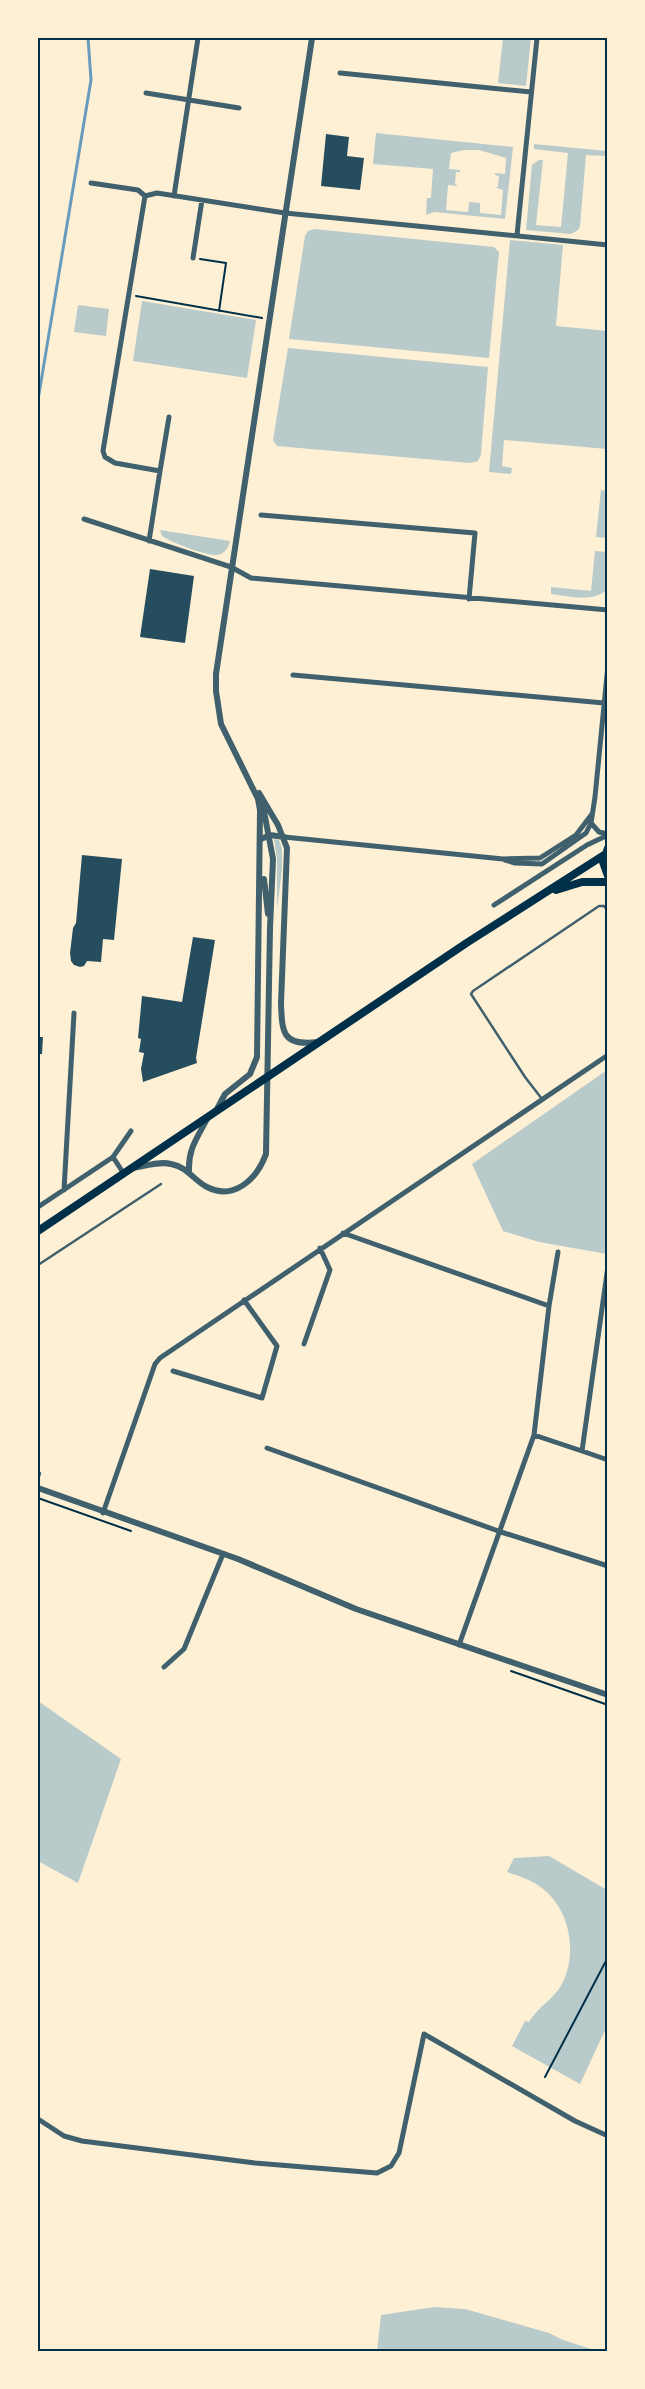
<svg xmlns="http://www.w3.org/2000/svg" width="645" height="2389" font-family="Arial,sans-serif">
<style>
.green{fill:#b9caca;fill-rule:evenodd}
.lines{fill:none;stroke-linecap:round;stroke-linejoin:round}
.stream{stroke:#669bbc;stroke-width:3}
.building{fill:#264d5e}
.path{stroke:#003049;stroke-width:2}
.service{stroke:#3f606c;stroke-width:2.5}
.minor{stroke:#3f606c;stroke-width:5}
.tertiary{stroke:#3f606c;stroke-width:6}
.primary{stroke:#003049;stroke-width:8}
.neatline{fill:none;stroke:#003049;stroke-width:2}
</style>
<rect width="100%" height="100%" fill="#fdf0d5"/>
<path class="green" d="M503,38H531L526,86L498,83Z
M376,133L513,147L505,219L434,212L426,215L427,198H431L433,169L373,164ZM464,150H479L506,158L505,174L495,173V175L499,176L498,187H494L503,190L501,215L480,213V203L469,202L468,212L446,210L448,185L458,186L455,184L456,172H460V170L449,169L451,153Z
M534,144L607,151V156L586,155L580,226L578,230L571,234L526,230L532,165L539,160H543L536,225L561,227L568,153L534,149Z
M314,229L494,247L499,252L489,358L289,339L305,236L308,231Z
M510,240L563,245L556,326L608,331L607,449L504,440L502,466L512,468L511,474L489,472Z
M142,301L256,320L247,378L133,361Z
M78,305L109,309L106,336L74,332Z
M288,348L488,367L481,454L478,461L470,463L277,446L273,440Z
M601,490L607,491V538L596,537Z
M160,530L230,541C229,548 223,556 215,555C201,554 173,543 162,536Z
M595,551L607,552V590C591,603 569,596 551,594V587L591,591Z
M274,839L279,840L282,848V870L277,909V859Z
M607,1070V1254L539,1242L503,1231L472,1164Z
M38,1701L121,1759L78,1883L38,1861Z
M549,1856L607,1890V2026L580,2084L512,2046L525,2021L529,2022C538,2006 555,1999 563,1982C578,1950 569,1906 539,1886C529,1879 518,1876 507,1872L514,1858Z
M434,2307L465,2309L549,2333L563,2340L598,2351H377L381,2315Z"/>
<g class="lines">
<path class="stream" d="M38,400L91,80L88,38"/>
</g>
<path class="building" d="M326,134L349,137L347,156L364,158L360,190L321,186Z
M150,569L194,576L185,643L140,637Z
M82,855L122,859L114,940L103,939L101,962L87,961L84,966L80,967L74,965L71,961L70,953L73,928L76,923Z
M193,937L215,940L196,1058L197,1063L143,1082L141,1069L144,1053L139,1052L141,1039L138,1038L142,996L182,1002Z
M38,1037H43L42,1054H38Z"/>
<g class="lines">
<path class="path" d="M200,259L226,263L219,311
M136,296L262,318
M38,1498L131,1531
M511,1671L608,1705
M545,2077L608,1957"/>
<path class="service" d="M542,1099L525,1077L471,994L473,991L599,906H604L608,911
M38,1265L161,1184
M38,1472L40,1473L38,1480"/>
<path class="minor" d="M340,73L531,92
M146,93L239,108
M91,183L138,190L145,196L157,193L285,213L608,245
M145,196L103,451L105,457L115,463L160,471L149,541
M174,196L198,38
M517,235L537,38
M193,258L202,200
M160,471L169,417
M261,515L475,533L469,599
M84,519L231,567L251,578L608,610
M293,675L604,703
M591,823L599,832L608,834
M284,837L503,859L540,858L576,835L592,814
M505,860L515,863L542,864L586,833L591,823L595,797L608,665
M494,905L587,845L608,835
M113,1157L124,1174
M64,1190L74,1013
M38,1207L113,1157L131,1131
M343,1233L549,1306
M304,1344L330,1270L320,1248
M173,1371L262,1398L277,1346L244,1300
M534,1435L582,1451L608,1266
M267,1448L501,1532L608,1566
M582,1451L608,1460
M103,1513L155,1364L160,1358L608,1055
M459,1645L534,1435L549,1306L558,1252
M164,1667L184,1649L223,1554
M38,2119L64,2136L82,2141L255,2163L377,2173L391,2166L399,2153L424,2034L575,2121L608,2136"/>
<path class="tertiary" d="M259,793L278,825L287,848L281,1003C282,1034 283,1046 318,1042
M261,839L270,835L284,837
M264,879L268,914
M216,1111L225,1094L250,1074L257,1057L260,810L258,799L221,724L216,691V674L312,38
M132,1168C145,1166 159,1161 171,1164C188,1167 193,1180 207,1187C234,1201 257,1179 266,1154L270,928L273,859L263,806
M189,1171C188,1148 198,1137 208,1117
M38,1488L238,1559L356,1609L608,1695"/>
<path class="primary" d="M608,848L603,862L608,876
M556,890L582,882H608
M38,1231L468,942L604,855"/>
</g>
<rect width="645" height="2389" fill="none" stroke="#fdf0d5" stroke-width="78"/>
<rect x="39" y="39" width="567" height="2311" class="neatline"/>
</svg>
